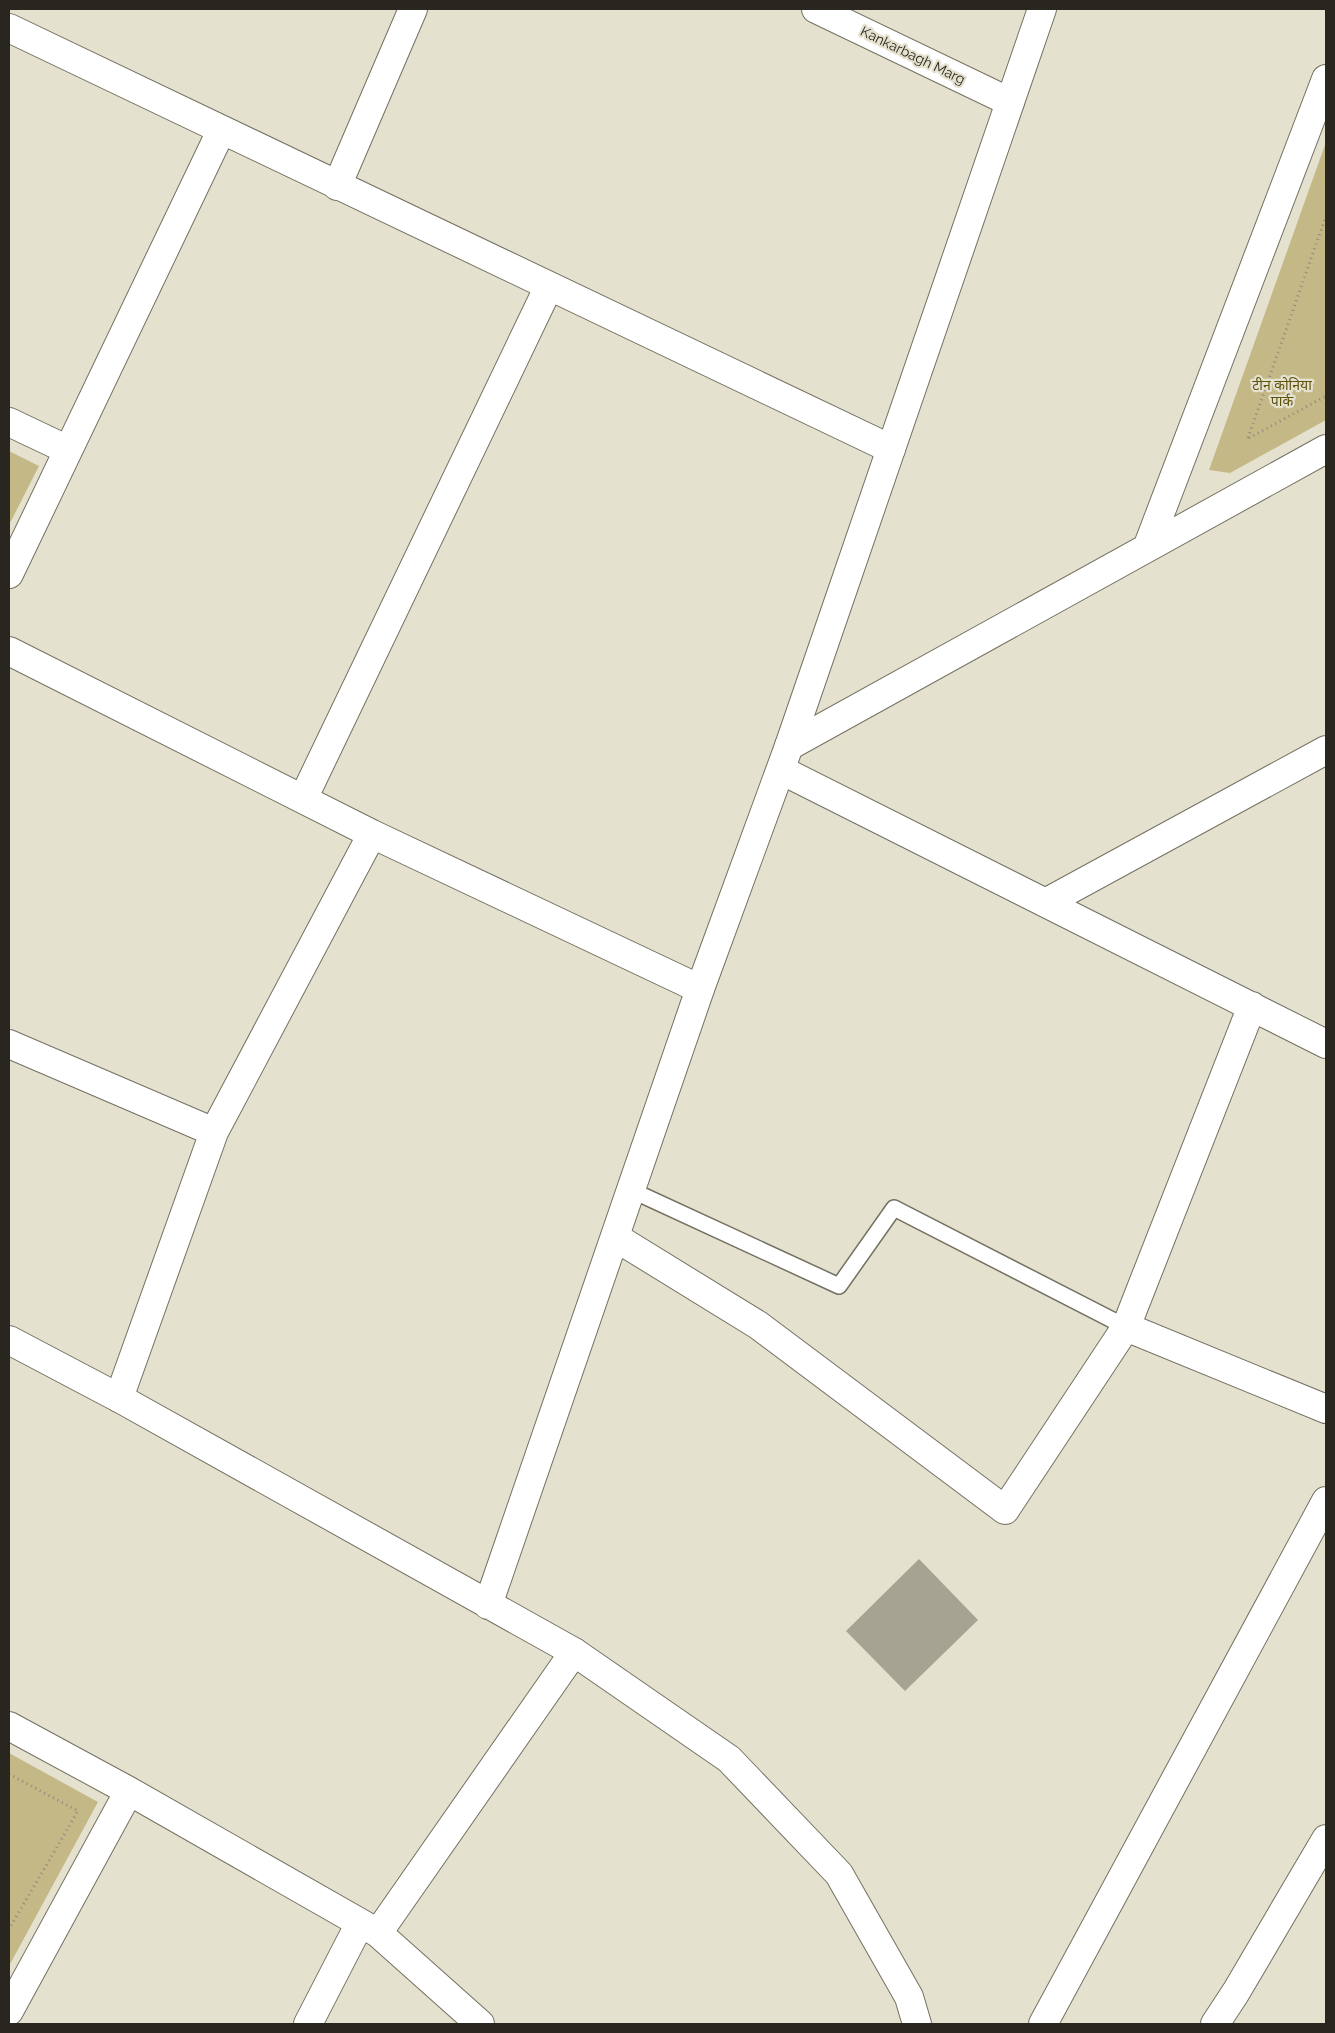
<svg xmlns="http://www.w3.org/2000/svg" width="1335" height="2033" font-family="Raleway,'Noto Sans Devanagari',sans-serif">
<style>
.green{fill:#c4b986}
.building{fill:#a7a392}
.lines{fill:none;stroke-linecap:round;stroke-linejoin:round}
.lane-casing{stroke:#747161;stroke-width:18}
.street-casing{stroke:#747161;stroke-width:30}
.secondary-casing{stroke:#747161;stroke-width:30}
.path{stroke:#8d8a7e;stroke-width:3;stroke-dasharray:1 4;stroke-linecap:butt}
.lane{stroke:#fff;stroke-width:15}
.street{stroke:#fff;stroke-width:28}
.secondary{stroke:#fff;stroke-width:28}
.labels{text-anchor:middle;stroke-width:4.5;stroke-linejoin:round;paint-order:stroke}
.street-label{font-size:14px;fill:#28261f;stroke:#e5e1cf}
.park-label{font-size:14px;fill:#5e520d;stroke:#e5e1cf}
</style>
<rect width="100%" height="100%" fill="#e5e1cf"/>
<path class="green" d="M1326,142V420L1230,473L1209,470Z
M9,451L39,466L9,525Z
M9,1753L98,1802L9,1966Z"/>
<path class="building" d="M919,1559L978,1620L905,1691L846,1631Z"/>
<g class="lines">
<g class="lane-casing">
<path id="lane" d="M631,1190L839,1286L894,1208L1126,1327"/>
</g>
<g class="street-casing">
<path id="street" d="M816,9L1010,102
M9,28L891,449
M337,186L413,9
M9,422L68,450
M1147,548L1326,79
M9,574L221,131
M9,651L372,834L700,989
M789,746L1326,449
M781,770L1326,1044
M303,799L549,286
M1047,902L1326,750
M1252,1006L1126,1327L1326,1409
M9,1044L214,1132
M615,1237L758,1325L1005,1510L1126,1327
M119,1398L214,1132L372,834
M9,1726L129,1791L378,1933L480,2024
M378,1933L574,1652
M9,2011L129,1791
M308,2024L360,1923
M1043,2024L1326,1501
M1215,2024L1236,1992L1326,1839"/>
</g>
<g class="secondary-casing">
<path id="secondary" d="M9,1340L119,1398L574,1652L729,1759L839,1874L909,1997L917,2024
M488,1605L700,989L789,746L1042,9"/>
</g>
<path class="path" d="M1248,438L1326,216
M1249,438L1326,396
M9,1774L78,1811L9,1929"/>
<use href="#lane" class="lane"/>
<use href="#street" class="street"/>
<use href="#secondary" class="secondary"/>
</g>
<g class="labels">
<g class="street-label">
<text transform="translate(913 55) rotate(26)" y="5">Kankarbagh Marg</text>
</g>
<g class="park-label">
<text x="1282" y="390">टीन कोनिया<tspan x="1282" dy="16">पार्क</tspan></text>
</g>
</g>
<rect width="1335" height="2033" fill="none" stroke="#28261f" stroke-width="20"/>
</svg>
